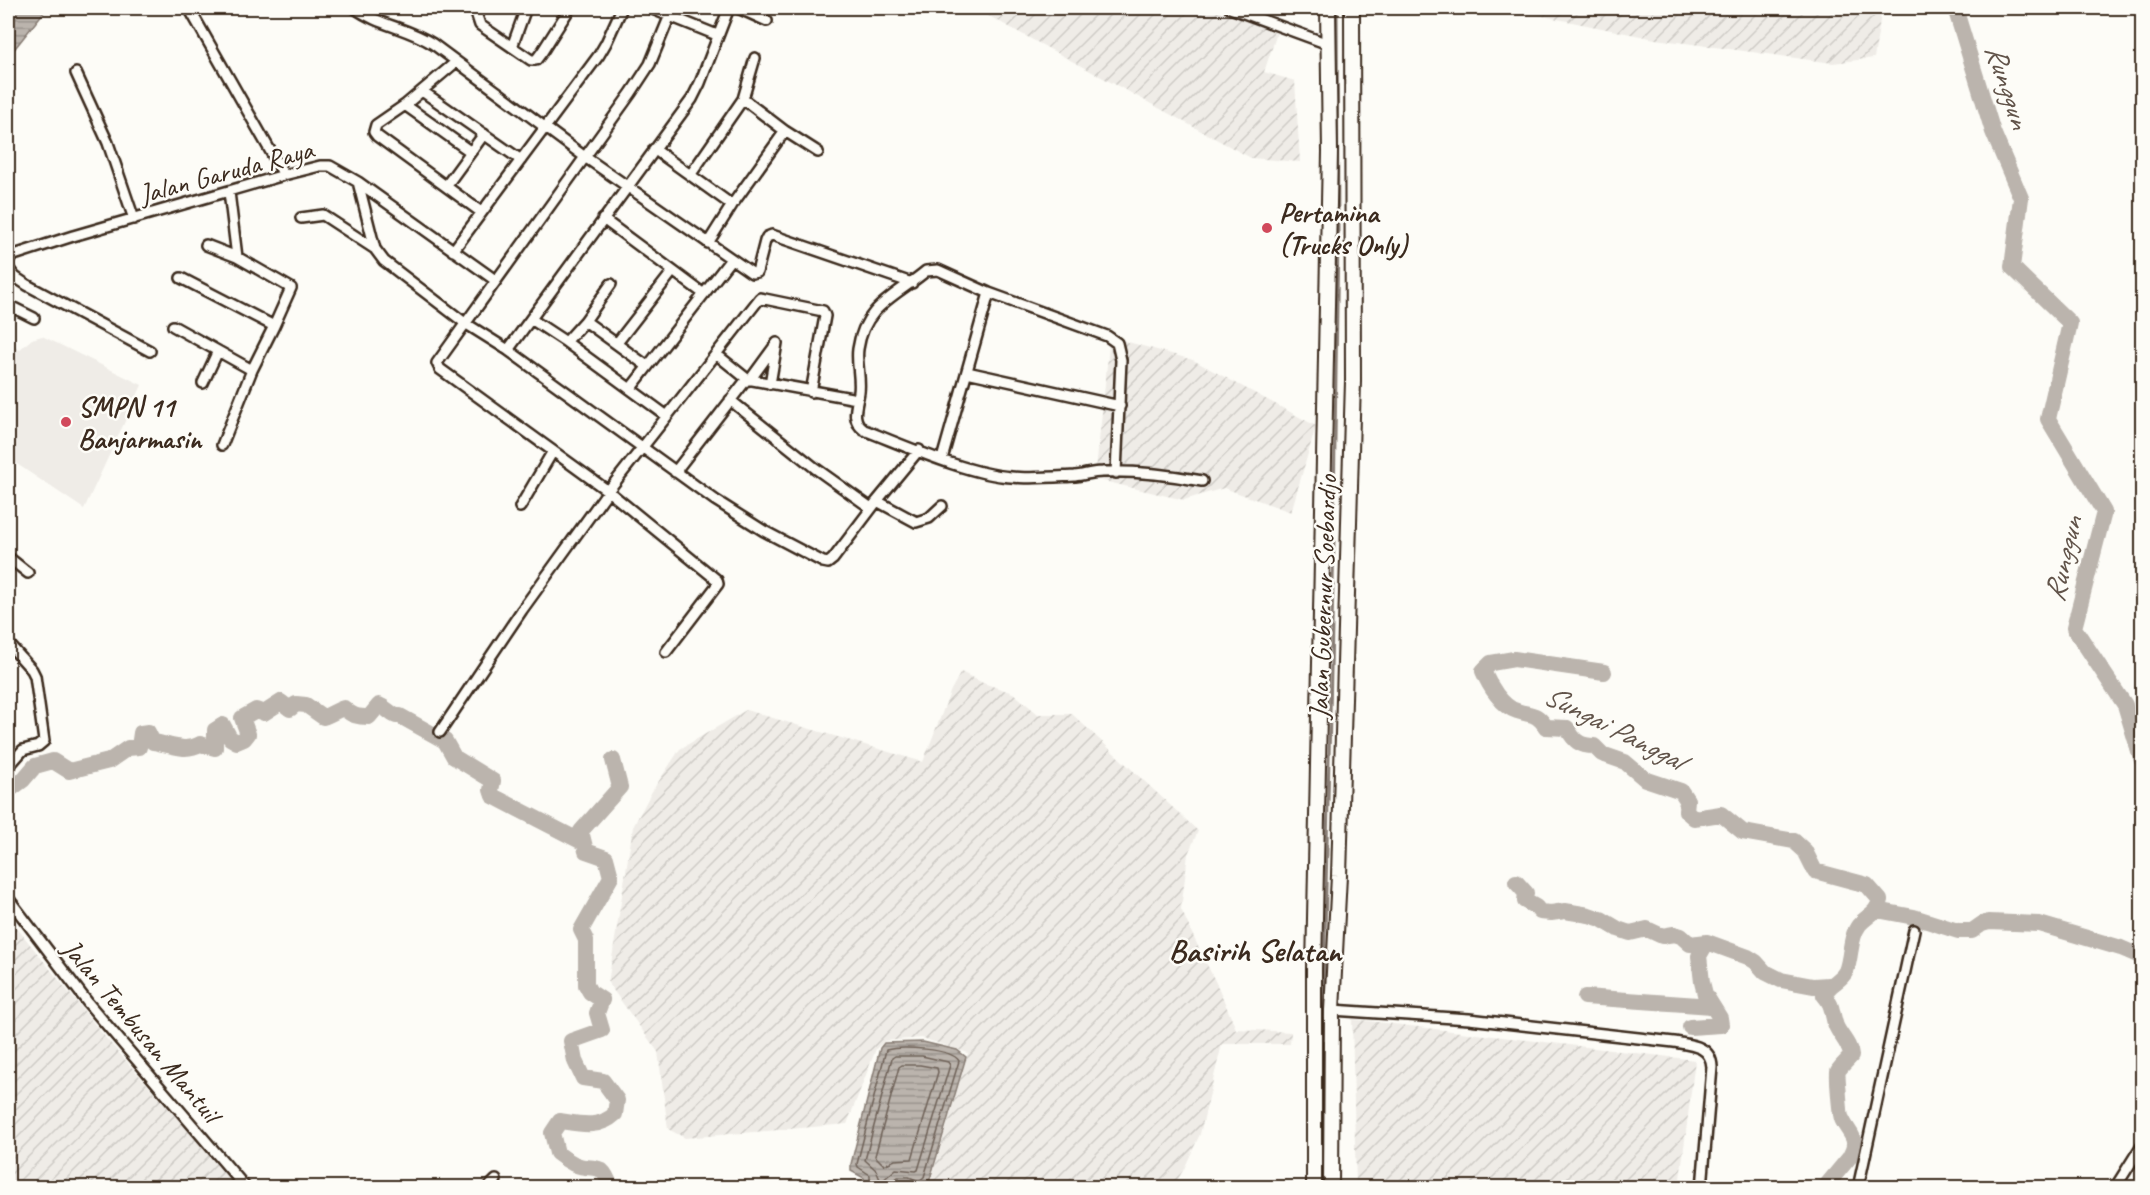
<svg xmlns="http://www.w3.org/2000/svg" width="2150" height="1195" font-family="Caveat,sans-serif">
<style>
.built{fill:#efece7}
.industrial{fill:url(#industrial-furrows)}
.water{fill:url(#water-rules);stroke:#887d74;stroke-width:1.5}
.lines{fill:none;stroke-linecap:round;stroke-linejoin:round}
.shore{stroke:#6e6157;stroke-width:1.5}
.stream{stroke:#887d74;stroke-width:3}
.river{stroke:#bbb4ad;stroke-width:16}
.minor-casing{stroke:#3b2a1e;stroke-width:14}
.highway-casing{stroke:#3b2a1e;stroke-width:18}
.minor{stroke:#fdfcf7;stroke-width:9}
.highway{stroke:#fdfcf7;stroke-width:14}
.poi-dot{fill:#d1495b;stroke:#fdfcf7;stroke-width:2}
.labels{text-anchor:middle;stroke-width:5;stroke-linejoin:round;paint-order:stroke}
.street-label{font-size:28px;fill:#3b2a1e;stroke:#fdfcf7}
.poi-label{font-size:28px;font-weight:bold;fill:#3b2a1e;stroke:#fdfcf7;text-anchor:start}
.water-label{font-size:30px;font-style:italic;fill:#615349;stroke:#fdfcf7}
.quarter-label{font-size:32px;font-weight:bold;fill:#3b2a1e;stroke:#fdfcf7}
</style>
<defs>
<pattern id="industrial-furrows" width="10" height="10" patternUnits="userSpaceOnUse" patternTransform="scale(1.5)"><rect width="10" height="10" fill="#efece7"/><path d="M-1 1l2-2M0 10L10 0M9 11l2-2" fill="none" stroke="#cecbc6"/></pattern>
<pattern id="water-rules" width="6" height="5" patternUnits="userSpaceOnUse" patternTransform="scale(1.5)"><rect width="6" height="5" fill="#bbb4ad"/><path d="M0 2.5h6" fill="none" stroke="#99938c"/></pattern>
</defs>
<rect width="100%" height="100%" fill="#fdfcf7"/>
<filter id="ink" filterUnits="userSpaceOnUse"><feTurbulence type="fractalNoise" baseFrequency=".0167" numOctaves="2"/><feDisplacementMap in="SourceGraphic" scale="12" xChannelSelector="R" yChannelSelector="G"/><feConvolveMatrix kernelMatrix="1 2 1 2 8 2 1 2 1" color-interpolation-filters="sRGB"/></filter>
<g filter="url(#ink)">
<path class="built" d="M42,336L142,385L84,509L8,458V340L19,350L32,339Z"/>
<path class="industrial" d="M974,8H1211L1277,33L1264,72L1295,81L1300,162L1251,158Z
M1504,8H1882L1874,58L1833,63L1655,39Z
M1110,337L1193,360L1316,426L1291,512L1224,488L1184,500L1095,479Z
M961,672L983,683L1013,693L1038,714H1072L1198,831L1188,854L1181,909L1194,938L1219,989L1236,1029L1291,1032L1290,1044H1222L1200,1134L1184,1169L1173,1187H929L968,1053L922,1038L884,1041L876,1049L847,1124L685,1138L668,1129L658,1052L608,983L633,827L651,793L680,749L746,710L923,762L951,690Z
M8,919L21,933L105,1037L238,1187H8Z
M1352,1019L1695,1060L1679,1187H1356Z"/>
<path class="water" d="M8,8H47L8,57Z
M923,1042L957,1050L966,1057L930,1179L921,1187L900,1182L895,1187H864V1178L851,1171V1164L880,1048L884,1043Z"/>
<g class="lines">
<path class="shore" d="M895,1056H922L948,1062L950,1065L918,1170L916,1171L896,1169L881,1182L876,1170L865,1160L892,1058Z
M902,1065H920L937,1068L938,1072L912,1159L895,1160L884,1165L875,1156L899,1067Z
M870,1188V1175L858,1167L857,1164L886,1050C900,1046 952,1048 959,1061L924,1177L919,1181L909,1177H898L891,1182L890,1188"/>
<path class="stream" d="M1334,508L1338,235L1337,8
M1323,1188L1322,1064L1334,538"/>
<path class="river" d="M1955,8L1993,132L2021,198L2012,267L2070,323L2048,419L2104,512L2074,628L2125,705L2142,761
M1604,672L1514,659L1491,663L1483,671C1489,685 1502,707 1517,711C1532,716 1536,712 1546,727L1567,728C1574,741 1580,746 1594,746L1602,754L1625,762L1645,779L1681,791L1687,800L1686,811L1694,818L1721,814L1743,832L1794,841L1805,851L1815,871L1867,885L1880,900C1876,915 1868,914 1859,925C1849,938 1852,956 1846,971C1840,983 1831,981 1824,995C1834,1006 1831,1013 1836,1026C1841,1037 1850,1044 1851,1056C1847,1061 1841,1066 1838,1071C1837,1074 1840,1116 1842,1119C1849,1135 1861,1138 1849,1158L1824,1188
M8,791L23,780L35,766L53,761L69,771L109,761L128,748L139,747L141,733L148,732L153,742C169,744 185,753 200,744L215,748V730L223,725L230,738L237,742L244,739L248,734L242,718L256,710L264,713L281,702L290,709L296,704L306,705L323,717C331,715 336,710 344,708C352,716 358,717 369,717L379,705C387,708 389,713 396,716H400L445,741L454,757L493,781L491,790L493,796L584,843
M1516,882L1526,893L1525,901L1536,907L1540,912L1551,913L1565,911L1589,915L1601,919L1618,929L1630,933L1647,929L1662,936L1674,934L1681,936L1690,944L1707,942L1748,957L1756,962L1765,972L1781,980L1813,986L1829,985
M1877,910L1914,917L1958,931H1972L1982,924L1989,922L2039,924L2121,948L2142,957
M1585,997L1712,1006
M1690,1027L1721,1025L1720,1018L1705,994L1702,982L1699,956L1707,942
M611,1188C601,1158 594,1173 574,1164C568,1161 562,1157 557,1153L552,1133L560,1121C580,1124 599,1129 615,1114L617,1100L603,1081L583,1078L575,1061L571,1041L602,1030L597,1013L602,1000L590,992L586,985V940L581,930L611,877L606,858L586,851L581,831L620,787L613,760"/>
<g class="minor-casing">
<path id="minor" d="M189,8L284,175
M355,8C378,25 408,28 433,44L585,157L752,273L757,272L765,241L767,237L772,235L912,283
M479,8L477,16L480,25L531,60H536L542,52L570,8
M650,8L717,35
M738,8L767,21
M1230,8L1328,44
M512,47L526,8
M456,62L405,105L376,125L374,132L377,136L481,212
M76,73L108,143L134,219
M422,91L521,160
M743,99L785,131L818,152
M405,105L471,152
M654,149L732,205
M691,174L743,99L755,58
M358,182L375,249L384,261L465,323L508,350L715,500L764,531L823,562L828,563L833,559L877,501L919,450
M446,186L484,134
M301,218L323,215L375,249
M603,219L704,294
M708,243L732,205L785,131
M206,245L237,257
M453,251L599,55L606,43L622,8
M8,257L73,236L284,175L320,166H330L358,182L495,280
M8,268L15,277L27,285L150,351
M181,278L274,326
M8,305L34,318
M531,319L566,342L667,416
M585,321L647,366
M173,326L252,370
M566,342L585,321L611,284
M617,343L673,271
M508,350L692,99L700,83L729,8
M716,354L760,298L823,311L825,316L811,392
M967,372L1120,406
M750,380L777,343
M203,383L218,351
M770,384L777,343
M631,388L731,259
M730,400L815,468L871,508
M222,445L252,370L274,326L291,288L237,257L229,192
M942,459L989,293
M675,472L747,379
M1116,473L1121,360L1117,343L1107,336L989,293L938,270L926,271C896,296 864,306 858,349C856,363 861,378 859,392C857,406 850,420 864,430C906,446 967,474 1011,477C1032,479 1055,477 1075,476C1084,475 1093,472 1102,472C1135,471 1170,475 1202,481
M877,501L916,522L929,518L942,506
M520,507L553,451
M8,557L28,573
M8,643L32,670L35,676L44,741L38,746L23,750L8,767
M666,652L718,584L717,580L608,491L440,369L437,363L631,93L650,64L673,8
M440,732L522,610L608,491L716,354L747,379L857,399
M8,898L88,1003L246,1188
M1332,1010L1469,1019L1674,1042C1692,1045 1711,1046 1712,1067L1702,1188
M488,1188L496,1180
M1858,1188L1914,930
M2115,1188L2142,1145"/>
</g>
<g class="highway-casing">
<path id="highway" d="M1314,1188V969L1330,152L1328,8
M1331,1188L1332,1010L1339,876L1353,381L1352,8"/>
</g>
<use href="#minor" class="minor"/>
<use href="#highway" class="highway"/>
</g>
</g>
<g class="poi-dot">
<circle cx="1267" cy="228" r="6"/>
<circle cx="66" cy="422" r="6"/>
</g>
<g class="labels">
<g class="street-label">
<text transform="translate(226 171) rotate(-15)" y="10">Jalan Garuda Raya</text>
<text transform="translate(1322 597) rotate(-88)" y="10">Jalan Gubernur Soebardjo</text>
<text transform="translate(142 1030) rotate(50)" y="10">Jalan Tembusan Mantuil</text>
</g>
<g class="poi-label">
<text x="1279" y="222">Pertamina<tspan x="1279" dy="32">(Trucks Only)</tspan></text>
<text x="78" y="416">SMPN 11<tspan x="78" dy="32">Banjarmasin</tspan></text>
</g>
<g class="water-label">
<text transform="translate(2008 86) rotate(72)" y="10">Runggun</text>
<text transform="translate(2063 559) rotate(-77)" y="10">Runggun</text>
<text transform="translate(1614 727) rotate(27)" y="10">Sungai Panggal</text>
</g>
<g class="quarter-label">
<text x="1255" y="961">Basirih Selatan</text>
</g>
</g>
<rect width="2150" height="1195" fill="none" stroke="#fdfcf7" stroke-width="30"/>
<rect x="15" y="15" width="2120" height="1165" fill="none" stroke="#3b2a1e" stroke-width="2" filter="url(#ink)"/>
</svg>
